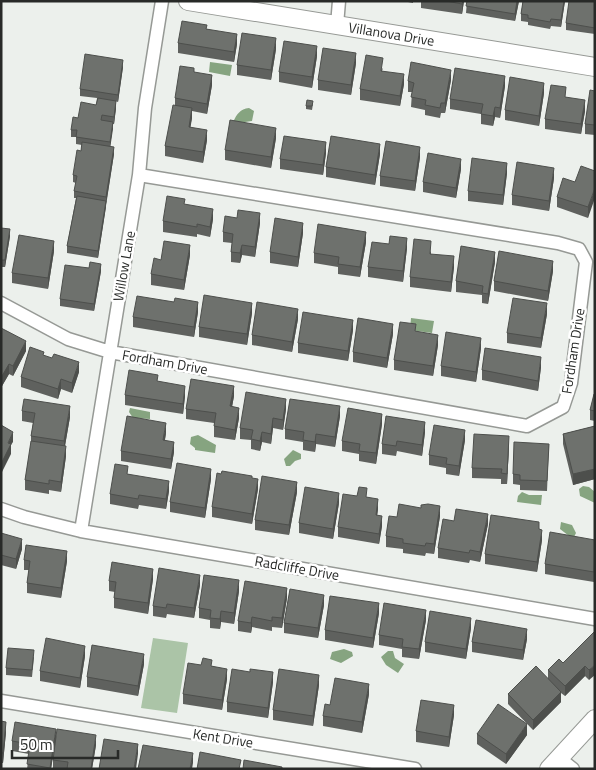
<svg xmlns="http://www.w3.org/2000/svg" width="596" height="770" font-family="'Titillium Web',sans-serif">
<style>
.green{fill:#abc4a7}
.water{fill:#86a480}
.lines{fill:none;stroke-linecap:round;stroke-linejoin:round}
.street-casing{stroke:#969995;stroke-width:15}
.secondary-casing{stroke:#969995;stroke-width:20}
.street{stroke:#fff;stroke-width:12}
.secondary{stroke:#fff;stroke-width:18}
.wall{fill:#5f615e}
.shaded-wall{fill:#4d4f4c}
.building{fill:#6e716d;stroke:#4d4f4c}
.labels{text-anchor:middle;stroke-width:5;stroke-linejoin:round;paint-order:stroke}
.street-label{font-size:14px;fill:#282a28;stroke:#fff}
</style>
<rect width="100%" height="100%" fill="#ecf0ec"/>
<path class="green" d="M153,638L188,643L177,713L141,708Z"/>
<path class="water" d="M210,62L232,65L230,76L209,72Z
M249,108L254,111L252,121L245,122L243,126L233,122C237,114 240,109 249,108Z
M411,318L434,321L432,333L410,330Z
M130,408L150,412V419L133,418L129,412Z
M198,435L216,445L215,453L195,450V448L190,444L191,437Z
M293,450L301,454V459L295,461L290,466H286L284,459Z
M583,486L589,487L595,492V503L580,496L579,489Z
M522,492L529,495H542L541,505L517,502L518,496Z
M561,522L572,525L576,533L573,539L560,529Z
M344,649L352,652L353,656L341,663L330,659L332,652Z
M388,651H393L395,658L404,664L398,673L386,665L381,657Z"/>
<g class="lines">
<defs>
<path id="street" d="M337,25L339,1
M1,303L68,339L110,352L527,426L563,407L571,383L586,262L579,249L558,243L139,175
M1,509L24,517L81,531L595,619
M81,531L139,175L145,108L162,1
M1,701L415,769
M558,757L573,769"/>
<g id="secondary">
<path id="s1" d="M188,1L595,67"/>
<path d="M549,769L595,719"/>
</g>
</defs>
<use href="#street" class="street-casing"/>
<use href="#secondary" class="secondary-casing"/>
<use href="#street" class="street"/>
<use href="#secondary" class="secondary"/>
</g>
<path class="wall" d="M403,1H413V3Z
M421,1H464L462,14L421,8Z
M467,1H519L515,21L466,13Z
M523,1H565L561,27L551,26L550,29L528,25V22L521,21V14Z
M595,1V34L566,30V23Z
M207,29L237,44L234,62L178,53V43Z
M276,49L271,80L237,75V65Z
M317,56L312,88L279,82V72Z
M356,63L351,95L318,90V80Z
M123,67L118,102L115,101L116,108L114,124H113L110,147L114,154L98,258L67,253V246L76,198H74V191L76,183L73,182V175L81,151L82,145L76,144V137H71V130L78,118L96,105L97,98L80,96V89Z
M383,68L382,71L404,84L400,106L360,100V89Z
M194,72L212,85L207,114L192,111V118L190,127L207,140L203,163L165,156V146L175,105V98Z
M451,80L445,113H441L440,118L425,115V110L411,107L412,92H408V81Z
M505,86L500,118L495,117L493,126L481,124V114L450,109V99Z
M595,91V135L585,134V124Z
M544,93L539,126L505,120V110Z
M566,97L585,111L581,134L545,129V119Z
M313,104L312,110L306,109V106Z
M276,138L271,168L225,160V150Z
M326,153L323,175L280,169V159Z
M380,154L375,185L326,177V167Z
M420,157L415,191L380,186V176Z
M461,169L456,198L423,192V182Z
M595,171L588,218L557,207V197L575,182Z
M507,173L503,205L468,201V191Z
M554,178L549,211L512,205V195Z
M213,219L210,237L197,234V237L163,232V221Z
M260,223L255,257L242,255L240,263L231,262V252L232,243L223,242V232Z
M1,228L10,236L5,267H1Z
M303,233L298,267L270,263V252Z
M366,242L360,277L338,274V267L314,263V253Z
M407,248L403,282L368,277V267Z
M54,251L48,289L12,283V273Z
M431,251V254L454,267L451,292L410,287V277Z
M190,255L184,290L151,285V274L161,260Z
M495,262L488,304L482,303V295L456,292V281Z
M101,271L94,311L60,306V299Z
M553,271L548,301L494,291V281Z
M198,312L194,337L133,327V317Z
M252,313L247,345L199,337V327Z
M547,314L541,348L507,343V333Z
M298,319L292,352L252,345V335Z
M1,328L26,351L13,376L9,374L2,386H1Z
M353,330L348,361L298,353V343Z
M416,331L438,345L433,376L394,370V360Z
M393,334L387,368L353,362V352Z
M481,348L476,382L441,376V366Z
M44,356L79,372L72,393L61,389L58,399L21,387V377Z
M541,367L538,391L482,380V370Z
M595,394V421L590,420V410Z
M125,395L185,396L183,414L125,405Z
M234,396L232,407L239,418L235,440L214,437V423L186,419V409Z
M286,409L283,430L273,428L271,444L262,442L260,451L251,449V440L240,439V428Z
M22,411L70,417L65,446L66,456L61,492L49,490V494L25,490V480L31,444V436L33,423L22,421Z
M340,416L335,447L316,444L315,452L303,450V442L285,439V429Z
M382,424L376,464L359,461V454L342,451V441Z
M595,426V479L573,485L563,444V434Z
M425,432L422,456L397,451L396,456L382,454V444Z
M166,433L165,440L174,452L171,469L121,461V451Z
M465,440L459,476L446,474V468L429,465V455Z
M549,444L547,491L520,490V485L513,484V474Z
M509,446L507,484H501V479L472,478V468Z
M128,474L169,491L166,509L139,505L138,509L110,504V494Z
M252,478L258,489L252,524L212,517V507Z
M211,479L205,518L170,512V502Z
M297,492L289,535L255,530V520Z
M367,497L378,509L377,515L382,526L379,544L338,537V527Z
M339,503L333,539L299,533V523Z
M440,516L434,554L426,553L425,556L403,553V549L386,547V536L397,517Z
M488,524L480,562L470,560L469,563L438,558V548Z
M539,529L542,540L537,572L485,564V554Z
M1,533L22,549L16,569L1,565Z
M595,540L594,582L545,574V564Z
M24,560L67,561L61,598L27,593V583L29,570H24Z
M153,579L148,614L114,608V598L115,592L109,591V581Z
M200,585L194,618L167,614L166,618L153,616V606Z
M239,591L234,624L221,622L220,629L210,628V620L199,618V608Z
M287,598L282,628L272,627V631L252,627L251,633L238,631V621Z
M324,605L318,638L284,633V623Z
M379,613L373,648L325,640V630Z
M426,620L419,659L402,657V649L379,645V635Z
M471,628L466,659L425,652V642Z
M594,632L589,680L585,676L565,696L561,693V702L533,730L508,704V694L548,679V670L563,663Z
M527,639L523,660L472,652V642Z
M85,656L80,688L40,681V671Z
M34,657L32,677L6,675V668Z
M144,664L138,696L87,687V677Z
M212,666L227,679L222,710L183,704V694Z
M250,672L273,682L268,718L227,712V702Z
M319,685L313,726L273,720V710Z
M369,694L362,733L323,726V716L330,705Z
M454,715L449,747L416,742V731Z
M1,721L6,732L3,763H1Z
M477,734L527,735L506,764L477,744Z
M56,738L96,745L92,769H53V760L54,748L51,769H27L29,754L12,751V741Z"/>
<path class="shaded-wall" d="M463,1H464L462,14V4Z
M517,1H519L515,21V14Z
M564,1H565L561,27V20Z
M237,34V44L234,62V52Z
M276,38V49L271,80V70Z
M317,46V56L312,88V77Z
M356,53V63L351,95V85Z
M123,60V67L118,102V95Z
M451,70V80L445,113V103Z
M404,74V84L400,106V96Z
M212,75V85L207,114V104Z
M505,76V86L500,118V108Z
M544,83V93L539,126V116Z
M585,100V111L581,134V124Z
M116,101V108L114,124V117Z
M495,107V117L493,126V116Z
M192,108V118L189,137V127Z
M113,122V129L110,149V142Z
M276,128V138L271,168V157Z
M207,130V140L203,163V152Z
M326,142V153L323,175V165Z
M380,144V154L375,185V175Z
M114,147V154L106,204V197Z
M420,147V157L415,191V181Z
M461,159V169L456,198V188Z
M507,163V173L503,205V195Z
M554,168V178L549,211V201Z
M595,188V198L588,218V207Z
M106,201V207L98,258V251Z
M213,209V219L210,237V227Z
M260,213V223L255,257V247Z
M303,223V233L298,267V257Z
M10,229V236L5,267V260Z
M366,232V242L360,277V267Z
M407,238V248L403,282V271Z
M54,241V251L48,289V278Z
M190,245V255L184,290V280Z
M242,245V255L240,263V253Z
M495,252V262L488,304V294Z
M454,256V267L451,292V282Z
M553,261V271L548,301V291Z
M101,264V271L94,311V304Z
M198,302V312L194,337V327Z
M252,303V313L247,345V334Z
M547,303V314L541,348V338Z
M298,309V319L292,352V342Z
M353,320V330L348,361V351Z
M393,324V334L387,368V358Z
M438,335V345L433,376V366Z
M481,338V348L476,382V372Z
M26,341V351L13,376V366Z
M541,357V367L538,391V381Z
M79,362V372L72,393V383Z
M9,364V374L2,386V376Z
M61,379V389L58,399V389Z
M185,386V396L183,414V404Z
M234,386V396L230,417V406Z
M286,399V409L283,430V420Z
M70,406V417L64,451V441Z
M340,406V416L335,447V437Z
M239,408V418L235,440V430Z
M382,414V424L376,464V453Z
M273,418V428L271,444V434Z
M425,422V432L422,456V445Z
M166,423V433L163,450V440Z
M465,430V440L459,476V466Z
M13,432V442L11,445V454L1,474V464L8,443Z
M262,432V442L260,451V441Z
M316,434V444L315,452V442Z
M509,436V446L507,484V474Z
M174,442V452L171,469V459Z
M66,446V456L61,492V482Z
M211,469V479L205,518V508Z
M595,469V479L573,485V474Z
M258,479V489L252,524V514Z
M169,481V491L166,509V499Z
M297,482V492L289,535V525Z
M339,493V503L333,539V529Z
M378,499V509L376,525V515Z
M440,506V516L434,554V544Z
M488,514V524L480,562V552Z
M382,516V526L379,544V534Z
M542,530V540L537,572V562Z
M22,539V549L16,569V559Z
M67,551V561L61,598V588Z
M153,569V579L148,614V603Z
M200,575V585L194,618V608Z
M239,580V591L234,624V613Z
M287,588V598L282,628V618Z
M324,595V605L318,638V628Z
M379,603V613L373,648V638Z
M426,610V620L419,659V649Z
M221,611V622L220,629V619Z
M252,617V627L251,633V623Z
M471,618V628L466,659V649Z
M527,629V639L523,660V650Z
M85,646V656L80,688V678Z
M144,654V664L138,696V686Z
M595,665V675L589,680V670Z
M585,666V676L565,696V686Z
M227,669V679L222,710V700Z
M273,672V682L268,718V708Z
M319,675V685L313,726V716Z
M369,684V694L362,733V722Z
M561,692V702L533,730V720Z
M454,705V715L449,747V737Z
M6,722V732L3,763V753Z
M527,724V735L506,764V754Z
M56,729V739L51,769H50Z
M96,735V745L92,769H91Z
M138,744V754L136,769H134Z
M193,753V763L192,769H190Z"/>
<path class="building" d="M446,1H463L462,4Z
M467,1H517L515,14L466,6Z
M523,1H564L561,20L551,19L550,22L528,18V15L521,14Z
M569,1H595V28L566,23Z
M182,21L207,25L206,29L237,34L234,52L178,43Z
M242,33L276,38L271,70L237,65Z
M284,41L317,46L312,77L279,72Z
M323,48L356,53L351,85L318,80Z
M85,54L123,60L118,95L80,89Z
M366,55L383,58L381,71L404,74L400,96L360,89Z
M411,62L451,70L445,103H441L440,108L425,105L426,100L411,97L414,83L408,81Z
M180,66L194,68V72L212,75L207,104L175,98Z
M455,68L505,76L500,108L495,107L493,116L481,114L483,104L450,99Z
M510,77L544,83L539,116L505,110Z
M551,85L566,87L565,97L585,100L581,124L545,119Z
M590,90L595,91V125L585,124Z
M98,98L116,101L114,117L102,115L101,120L113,122L110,142L76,137L77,130H71L73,117L78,118L81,102L96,105Z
M307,100L313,101L312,106H306Z
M173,105L192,108L189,127L207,130L203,152L165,146Z
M230,120L276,128L271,157L225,150Z
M284,136L326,142L323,165L280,159Z
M331,136L380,144L375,175L326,167Z
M386,141L420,147L415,181L380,176Z
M82,142L114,147L106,197L74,191L77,176L73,175L77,150L81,151Z
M428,153L461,159L456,188L423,182Z
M472,158L507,163L503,195L468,191Z
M517,162L554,168L549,201L512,195Z
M581,166L595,171V188L588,207L557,197L563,178L575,182Z
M77,196L106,201L98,251L67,246Z
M167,196L185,199L184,204L213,209L210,227L197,224V227L163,221Z
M238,210L260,213L255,247L242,245L240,253L231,252L233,234L223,232L225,216L237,218Z
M275,218L303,223L298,257L270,252Z
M318,224L366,232L360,267L338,264L339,257L314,253Z
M1,228L10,229L5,260H1Z
M19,235L54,241L48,278L12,273Z
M390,236L407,238L403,271L368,267L372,242L389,244Z
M414,239L431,241L430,254L454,256L451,282L410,277Z
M164,241L190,245L184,280L151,274L154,258L161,260Z
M461,246L495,252L488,294L482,293L483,286L456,281Z
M499,251L553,261L548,291L494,281Z
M90,262L101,264L94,304L60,299L65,265L89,268Z
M204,295L252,303L247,334L199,327Z
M137,296L174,302L175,298L198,302L194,327L133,317Z
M513,298L547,303L541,338L507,333Z
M257,302L298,309L292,342L252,335Z
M303,312L353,320L348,351L298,343Z
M358,318L393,324L387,358L353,352Z
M400,322L416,324L415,331L438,335L433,366L394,360Z
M1,328L26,341L13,366L9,364L2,376H1Z
M446,332L481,338L476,372L441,366Z
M30,347L44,352L43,355L52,358L54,354L79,362L72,383L61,379L58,389L21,377Z
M485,348L541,357L538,381L482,370Z
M129,370L158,375L157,381L185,386L183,404L125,395Z
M191,379L234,386L230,406L239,408L235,430L214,426L216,413L186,409Z
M246,392L286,399L283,420L273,418L271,434L262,432L260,441L251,439L253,430L240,428Z
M594,394H595V411L590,410Z
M24,399L70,406L64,441L31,436L35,413L22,411Z
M290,399L340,406L335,437L316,434L315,442L303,440L304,432L285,429Z
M348,408L382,414L376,453L359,451L360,444L342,441Z
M127,416L166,423L163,440L174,442L171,459L121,451Z
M386,416L425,422L422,445L397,441L396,446L382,444Z
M1,425L13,432L8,443L11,444L1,464Z
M434,425L465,430L459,466L446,464L447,458L429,455Z
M595,426V469L573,474L563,434Z
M474,434L509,436L507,474L501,473L502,469L472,468Z
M31,441L66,446L61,482L49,480V484L25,480Z
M514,442L549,444L547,481L520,480V475L513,474Z
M177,463L211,469L205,508L170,502Z
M115,464L128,466L127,474L169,481L166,499L139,495L138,499L110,494Z
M222,471L252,476V478L258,479L252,514L212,507L217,473L221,474Z
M262,476L297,482L289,525L255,520Z
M305,487L339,493L333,529L299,523Z
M359,487L367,488L366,497L378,499L376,515L382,516L379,534L338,527L343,494L357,496Z
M399,504L421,508V505L428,504L440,506L434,544L426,543L425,546L403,543V539L386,536L389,516L397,517Z
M456,509L488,514L480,552L470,550L469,553L438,548L443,519L454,521Z
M491,515L539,522V529L542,530L537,562L485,554Z
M550,532L595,540L594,572L545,564Z
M1,533L22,539L16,559L1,555Z
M26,545L67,551L61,588L27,583L30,561L24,560Z
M112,562L153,569L148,603L114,598L116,582L109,581Z
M159,568L200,575L194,608L167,604L166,608L153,606Z
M204,575L239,580L234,613L221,611L220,619L210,618L211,610L199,608Z
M245,581L287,588L282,618L272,617V621L252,617L251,623L238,621Z
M290,589L324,595L318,628L284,623Z
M330,596L379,603L373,638L325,630Z
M384,603L426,610L419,649L402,647L403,639L379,635Z
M430,611L471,618L466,649L425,642Z
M476,620L527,629L523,650L472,642Z
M594,632L595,633V665L589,670L585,666L565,686L548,670L559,659L563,663Z
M46,638L85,646L80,678L40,671Z
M92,645L144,654L138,686L87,677Z
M8,648L34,650L32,670L6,668Z
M203,658L212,660L211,666L227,669L222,700L183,694L188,663L201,665Z
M536,666L561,692L533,720L508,694Z
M232,669L250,672V669L273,672L268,708L227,702Z
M279,669L319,675L313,716L273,710Z
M335,678L369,684L362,722L323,716L325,704L330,705Z
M421,700L454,705L449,737L416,731Z
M498,704L527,724L506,754L477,734Z
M1,721L6,722L3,753H1Z
M15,722L56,729L50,768L27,764L30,744L12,741Z
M57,729L96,735L91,769H67L68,762L53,760Z
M104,739L138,744L134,769H99Z
M143,745L193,753L190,769H138Z
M200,752L241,760L239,769H197Z
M244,760L282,767V769H243Z"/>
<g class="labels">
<g class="street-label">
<text dy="5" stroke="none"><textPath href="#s1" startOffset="206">Villanova Drive</textPath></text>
<text transform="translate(124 266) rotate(-80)" y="5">Willow Lane</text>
<text transform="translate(573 351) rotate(-81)" y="5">Fordham Drive</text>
<text transform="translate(165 362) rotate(10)" y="5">Fordham Drive</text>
<text transform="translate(297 568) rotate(10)" y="5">Radcliffe Drive</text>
<text transform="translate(223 738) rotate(9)" y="5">Kent Drive</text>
</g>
</g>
<rect width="596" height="770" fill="none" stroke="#282a28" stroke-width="5"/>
<path d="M12 750v8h106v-8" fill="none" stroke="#282a28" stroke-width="2.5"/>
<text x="20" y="750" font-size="15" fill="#282a28" stroke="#ffffff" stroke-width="4" paint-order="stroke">50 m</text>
</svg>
